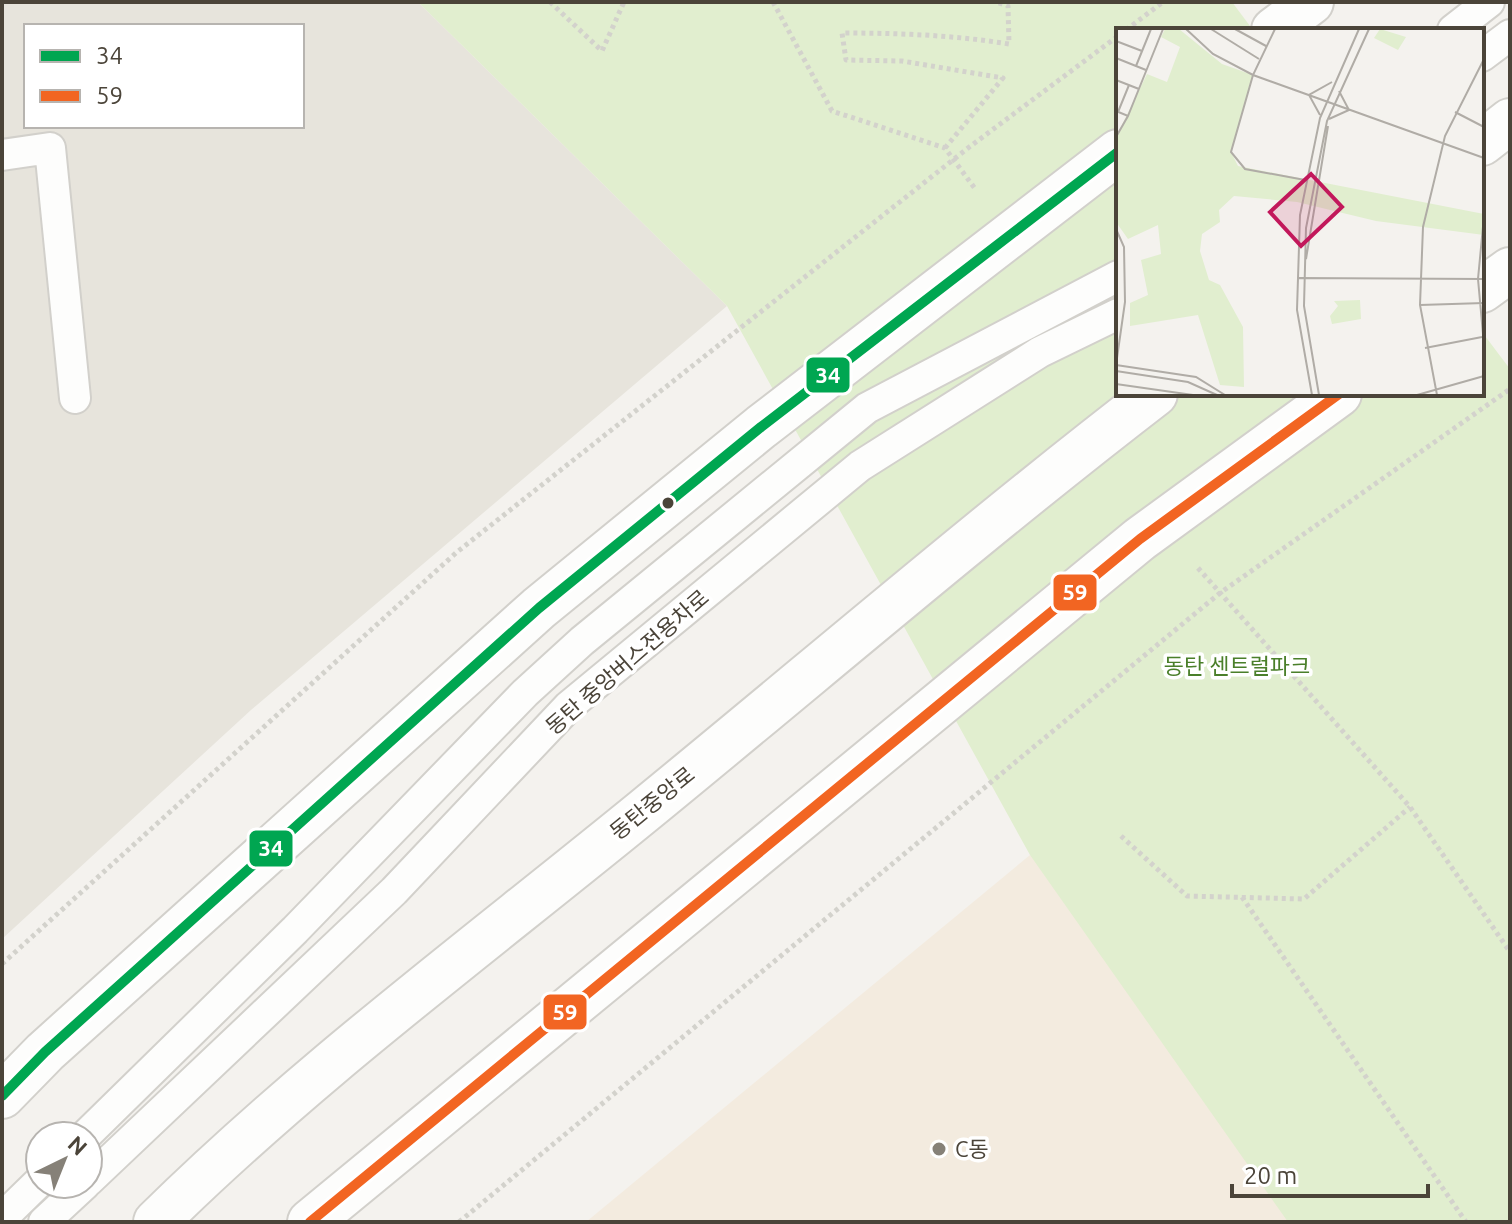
<svg xmlns="http://www.w3.org/2000/svg" width="1512" height="1224" font-family="Ubuntu,'Noto Sans KR',sans-serif">
<style>
.residential{fill:#e7e4dc;fill-rule:evenodd}
.commercial{fill:#f3ebdf}
.green{fill:#e1eecf}
.lines{fill:none;stroke-linecap:round;stroke-linejoin:round}
.service-casing{stroke:#d2d0cb;stroke-width:34}
.minor-casing{stroke:#d2d0cb;stroke-width:48}
.tertiary-casing{stroke:#d2d0cb;stroke-width:48}
.path{stroke:#d3d2cc;stroke-width:5;stroke-dasharray:4 4;stroke-linecap:butt}
.service{stroke:#fdfdfc;stroke-width:30}
.minor{stroke:#fdfdfc;stroke-width:44}
.tertiary{stroke:#fdfdfc;stroke-width:44}
.bus-1-casing{stroke:#fff;stroke-width:16}
.bus-2-casing{stroke:#fff;stroke-width:16}
.bus-1{stroke:#00a651;stroke-width:10}
.bus-2{stroke:#f26522;stroke-width:10}
.bus-dot{fill:#4b4439;stroke:#fff;stroke-width:3}
.poi-dot{fill:#868178;stroke:#fff;stroke-width:3}
.labels{text-anchor:middle;stroke-width:7;stroke-linejoin:round;paint-order:stroke}
.street-label{font-size:22px;fill:#4b4439;stroke:#fff}
.park-label{font-size:22px;fill:#4a7f2a;stroke:#fff}
.poi-label{font-size:22px;fill:#4b4439;stroke:#fff;text-anchor:start}
.inset-road{fill:none;stroke:#b0aca6;stroke-width:2}
.view{fill:#c2185b;fill-opacity:0.15;stroke:#c2185b;stroke-width:4}
.inset-edge{fill:none;stroke:#4b4439;stroke-width:4}
.line-badge{stroke:#fff;stroke-width:3}
.badge-label{font-size:22px;text-anchor:middle;font-weight:bold;fill:#fff}
</style>
<rect width="100%" height="100%" fill="#f4f2ee"/>
<path class="residential" d="M2,2H418L727,306L251,710L2,939ZM26,26H302V126H26Z"/>
<path class="commercial" d="M1030,855L1510,1222H586Z"/>
<path class="green" d="M418,2H1232L1253,30H1118V394H1482V332L1510,369V1222H1288L1030,855L727,306Z"/>
<g class="lines">
<defs>
<path id="service" d="M1453,30L1489,2
M1482,56L1510,35
M2,155L50,148L75,398
M85,1136L295,930L525,693L582,641L867,408L1118,276
M88,1181L394,891L569,706L860,466L1040,352L1118,314
M2,1218L40,1181
M44,1222L85,1184"/>
<path id="minor" d="M1482,290L1510,270
M310,1222L1140,539L1339,394"/>
<path id="tertiary" d="M1274,30L1311,2
M1482,143L1510,121
M2,1096L45,1052L539,608L761,427L1118,152
M156,1222C308,1072 480,945 645,810C815,671 981,528 1155,394"/>
</defs>
<use href="#service" class="service-casing"/>
<use href="#minor" class="minor-casing"/>
<use href="#tertiary" class="tertiary-casing"/>
<path class="path" d="M550,2L602,51L624,2
M773,2L832,111L945,148L976,190
M1126,30L1163,2
M945,148L1003,78L902,61L846,60L842,33C898,33 953,35 1009,44L1008,6L996,2
M1198,568L1410,807L1510,952
M1121,836L1187,896L1304,899L1410,807
M1242,897L1466,1222
M2,964L457,552L968,148L1118,36
M459,1222L1220,593L1510,389"/>
<use href="#service" class="service"/>
<use href="#minor" class="minor"/>
<use href="#tertiary" class="tertiary"/>
<defs>
<path id="bus-1" d="M2,1096L45,1052L539,608L761,427L1118,152"/>
<path id="bus-2" d="M310,1222L1140,539L1339,394"/>
</defs>
<use href="#bus-1" class="bus-1-casing"/>
<use href="#bus-2" class="bus-2-casing"/>
<use href="#bus-1" class="bus-1"/>
<use href="#bus-2" class="bus-2"/>
</g>
<circle class="bus-dot" cx="668" cy="503" r="7"/>
<circle class="poi-dot" cx="939" cy="1149" r="8"/>
<g class="labels">
<g class="street-label">
<text transform="translate(627 662) rotate(-41)" y="8">동탄 중앙버스전용차로</text>
<text transform="translate(652 803) rotate(-39)" y="8">동탄중앙로</text>
</g>
<g class="park-label">
<text x="1237" y="674">동탄 센트럴파크</text>
</g>
<g class="poi-label">
<text x="955" y="1157">C동</text>
</g>
</g>
<g transform="translate(1116 28)">
<rect width="368" height="368" fill="#f4f2ee"/>
<path d="M49,1H63L106,36L137,47L115,124L122,138L368,186V207L260,193L181,174L118,168L103,182L104,194L86,206L84,223L93,252L104,257L127,299L128,359L104,357L82,287L14,298V275L32,267L25,232L45,226L42,197L12,211L0,194V109L31,46L51,54L64,19L45,9ZM264,1L290,9L282,22L258,10ZM244,272L245,291L216,296L214,288L222,278L218,273Z" fill="#e1eecf"/>
<path class="inset-road" d="M70,1L97,26L137,47L368,130M95,1L143,31M119,1L150,18M159,1L137,47L115,124L129,141L189,152M0,13L26,23M0,30L30,42M20,38L35,1M0,52L23,61M0,83L12,88L47,1M2,84L13,57M339,84L368,99M204,87L193,67L216,54M213,91L233,82L223,63M0,109L12,88M368,188L362,251L368,317M0,201L8,219L9,274L0,337M190,231L212,98M181,250L368,251M304,277L368,275M309,320L366,309M0,337L80,349L109,367M0,343L72,354L101,367M0,356L77,367M196,367L181,282L184,187L204,90L243,1M203,367L188,278L190,200L211,93L253,1M301,367L368,348M321,367L304,277L307,199L329,108L368,31"/>
<path class="view" d="M195,146L226,179L185,218L154,184Z"/>
<rect width="368" height="368" class="inset-edge"/>
</g>
<g class="line-badge">
<rect x="805" y="356" width="46" height="38" rx="8" fill="#00a651"/>
<rect x="1052" y="573" width="46" height="39" rx="8" fill="#f26522"/>
<rect x="248" y="829" width="46" height="39" rx="8" fill="#00a651"/>
<rect x="542" y="993" width="46" height="38" rx="8" fill="#f26522"/>
</g>
<g class="badge-label">
<text x="828" y="383">34</text>
<text x="1075" y="600">59</text>
<text x="271" y="856">34</text>
<text x="565" y="1020">59</text>
</g>
<rect width="1512" height="1224" fill="none" stroke="#4b4439" stroke-width="8"/>
<rect x="24" y="24" width="280" height="104" fill="#ffffff" stroke="#b7b4b0" stroke-width="2"/>
<rect x="40" y="50" width="40" height="12" fill="#00a651" stroke="#b7b4b0" stroke-width="2"/>
<text x="96" y="64" font-size="24" fill="#4b4439">34</text>
<rect x="40" y="90" width="40" height="12" fill="#f26522" stroke="#b7b4b0" stroke-width="2"/>
<text x="96" y="104" font-size="24" fill="#4b4439">59</text>
<g transform="translate(64 1160) rotate(43)"><circle r="38" fill="#ffffff" stroke="#b7b4b0" stroke-width="2"/>
<path d="M0-6L14 30L0 20L-14 30Z" fill="#868178"/>
<text y="-12" font-size="22" font-weight="bold" text-anchor="middle" fill="#4b4439">N</text>
</g>
<path d="M1232 1184v12h196v-12" fill="none" stroke="#4b4439" stroke-width="4"/>
<text x="1244" y="1184" font-size="24" fill="#4b4439" stroke="#ffffff" stroke-width="6" paint-order="stroke">20 m</text>
</svg>
